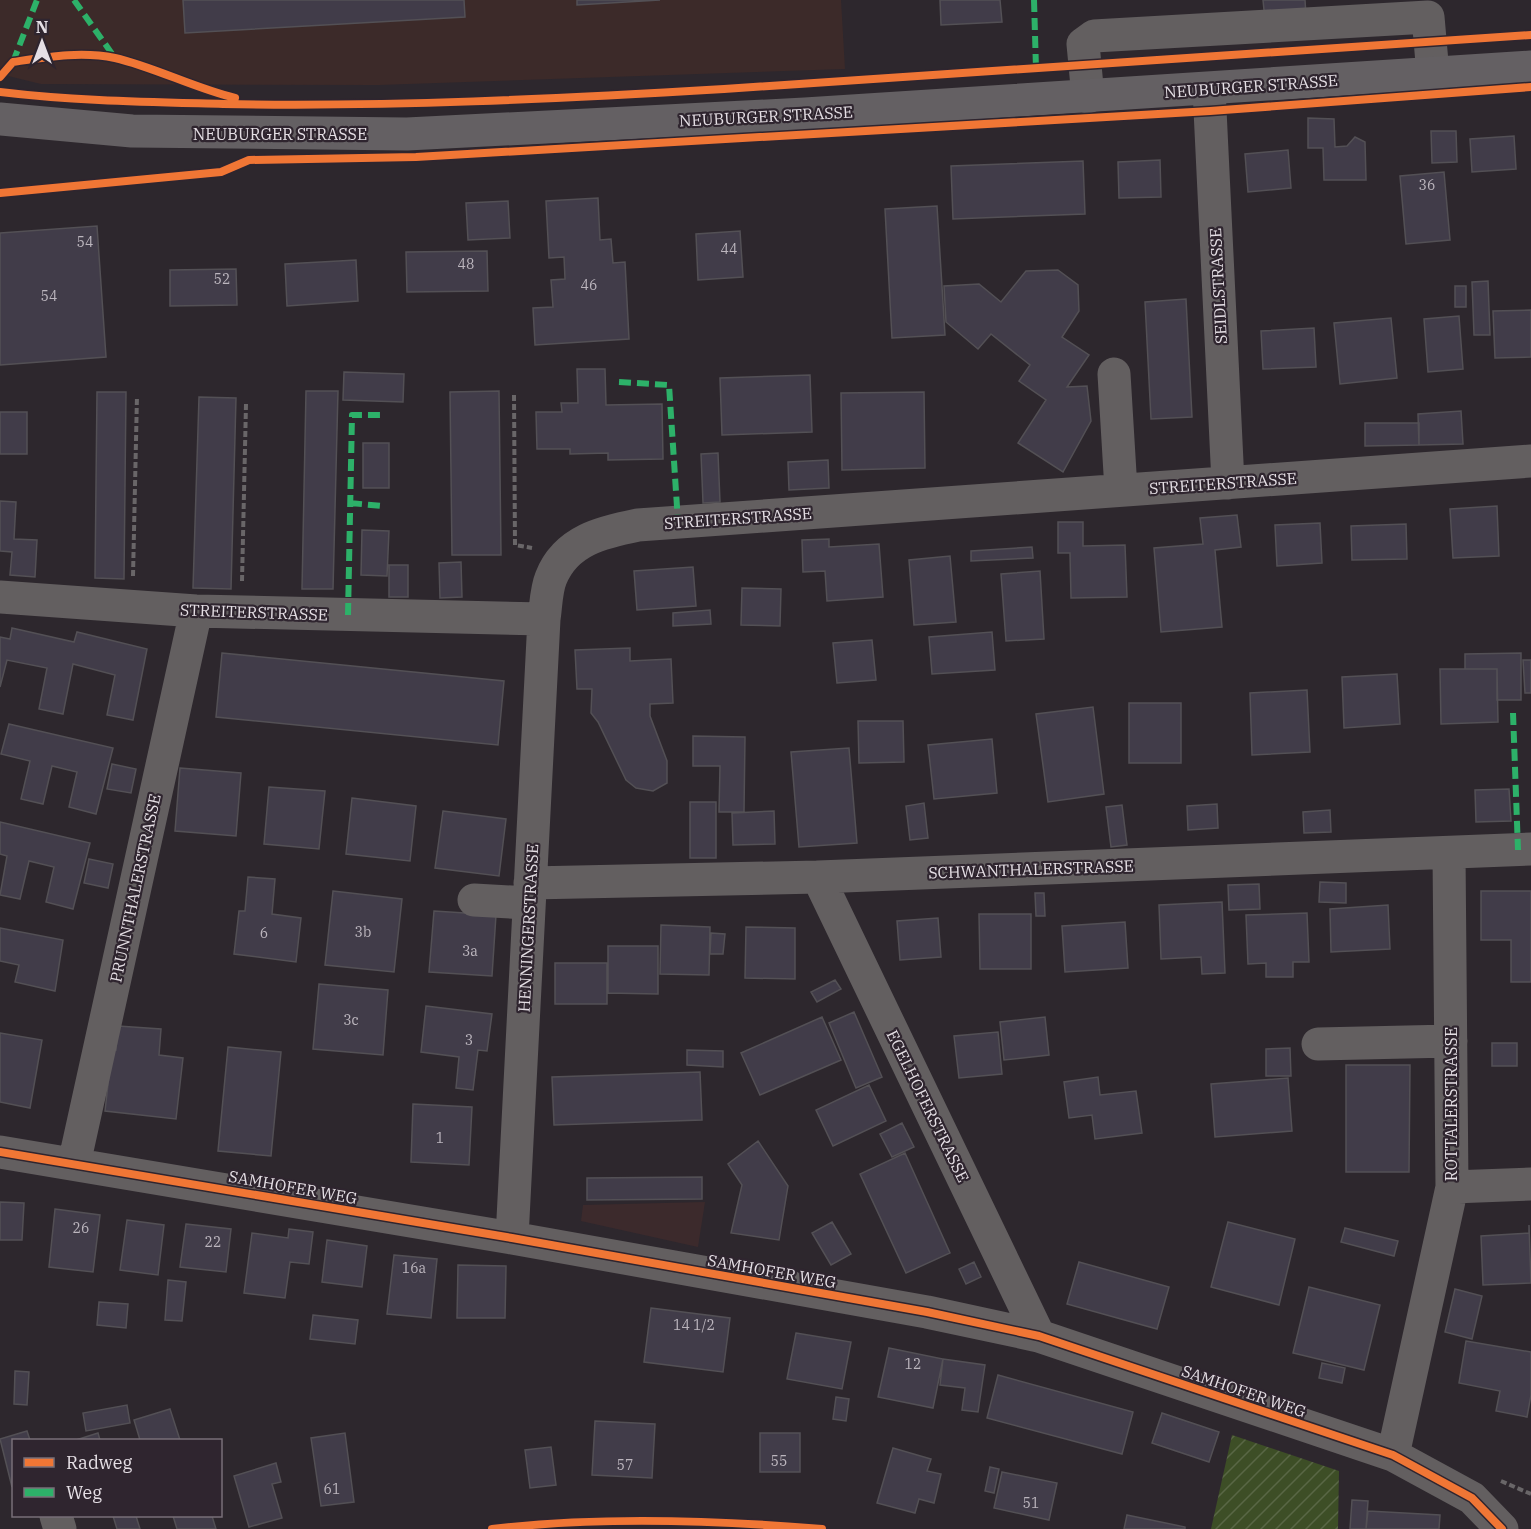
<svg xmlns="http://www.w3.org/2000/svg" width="1531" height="1529" font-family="'IBM Plex Serif',serif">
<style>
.commercial{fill:#3c2a29}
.industrial{fill:#3c2a2c}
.garden{fill:url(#garden-furrows)}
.building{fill:#413c49;stroke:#535055;stroke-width:1.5}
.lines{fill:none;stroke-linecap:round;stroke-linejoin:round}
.path{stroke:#696668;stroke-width:4;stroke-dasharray:6 3;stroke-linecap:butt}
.minor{stroke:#635f60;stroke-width:33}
.major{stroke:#646063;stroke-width:33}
.quiet{stroke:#2db169;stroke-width:6;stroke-dasharray:12 6;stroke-linecap:butt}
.cycleway-casing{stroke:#2f252f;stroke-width:11}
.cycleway{stroke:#f07635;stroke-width:8}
.labels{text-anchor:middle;stroke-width:4.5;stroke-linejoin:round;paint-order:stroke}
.number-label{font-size:14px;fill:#bcb6be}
.street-label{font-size:16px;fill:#e5dfe5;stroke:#2f252f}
</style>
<defs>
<pattern id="garden-furrows" width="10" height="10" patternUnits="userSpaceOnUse" patternTransform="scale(1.5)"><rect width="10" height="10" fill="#3d4e26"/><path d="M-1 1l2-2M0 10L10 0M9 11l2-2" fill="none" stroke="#596745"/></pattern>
</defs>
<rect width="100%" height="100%" fill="#2d272d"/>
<path class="commercial" d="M0,0H841L845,69L379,85L41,84L0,74Z"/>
<path class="industrial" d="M705,1202L698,1247L581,1221L583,1205Z"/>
<path class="garden" d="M1232,1435L1339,1471L1338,1529H1211Z"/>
<path class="building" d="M183,0H464L465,17L185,33Z
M577,0H660L577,5Z
M940,0H1000L1002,22L941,25Z
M1263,0H1305L1306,16L1265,20Z
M1308,118L1334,119L1335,147L1347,146L1355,137L1365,142L1366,180H1324L1323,148H1308Z
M1431,131H1456L1457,162L1432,163Z
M1514,136L1516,169L1472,172L1470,139Z
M1288,150L1291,188L1248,192L1245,154Z
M1160,160L1161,197L1119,198L1118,162Z
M1083,161L1085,214L953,219L951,166Z
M1444,172L1450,240L1406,244L1400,176Z
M598,198L600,240L611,239L613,263L625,262L629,339L535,345L533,308L553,307L551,280L565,279L564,257L549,258L546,201Z
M508,201L510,238L468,240L466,203Z
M937,206L945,335L892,338L885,209Z
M97,226L106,357L0,365V233Z
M740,231L743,277L698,280L696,234Z
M487,251L488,291L407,292L406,252Z
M356,260L358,301L287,306L285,264Z
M236,269L237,305L170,306V270Z
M1058,270L1078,285L1079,311L1062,337L1089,355L1067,387L1087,386L1091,421L1063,472L1018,443L1046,400L1019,381L1030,365L991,334L978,349L946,322L944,286L979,284L1001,302L1026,271Z
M1488,281L1490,335H1474L1472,282Z
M1455,286H1466V307H1455Z
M1186,299L1192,417L1151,419L1145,302Z
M1531,310V357L1495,358L1493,311Z
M1459,316L1463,369L1428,372L1424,319Z
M1391,318L1397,378L1340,384L1334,323Z
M1314,328L1316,367L1263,369L1261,331Z
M577,369H605L606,405L662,404L663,459L608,460V453L570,454V449H537L536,412H562L561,403H578Z
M344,372L404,374L403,402L343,400Z
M810,375L812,432L722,435L720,378Z
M306,391H338L333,589H302Z
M499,391L501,555H452L450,392Z
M97,392H126L124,579L95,578Z
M924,392L925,468L842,470L841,393Z
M199,397L236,398L231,589L193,588Z
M1461,411L1463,444L1419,445L1418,414Z
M0,412H27V454H0Z
M1365,423H1419V445L1365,446Z
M363,443H389V488H363Z
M718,453L720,502L703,503L701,454Z
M828,460L829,488L789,490L788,462Z
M0,501L16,502L14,539L37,540L35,577L10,575L12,552L0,551Z
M1497,506L1499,556L1453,558L1450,509Z
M1237,515L1241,547L1215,550L1222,627L1161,632L1154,548L1203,544L1200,518Z
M1058,522H1083V546L1125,545L1127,597L1071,598L1070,553H1058Z
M1320,523L1322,563L1277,566L1275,525Z
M1406,524L1407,559L1352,560L1351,526Z
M362,530L389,531L387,576L361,575Z
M829,539V547L879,544L883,597L827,601L825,571L803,572L802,540Z
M1032,547L1033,558L971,561V551Z
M950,556L956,622L914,625L909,560Z
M461,562L462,597L440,598L439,563Z
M389,565H408V597H389Z
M693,567L696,606L637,610L634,571Z
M1040,571L1044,639L1006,641L1001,574Z
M742,588L781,589L780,626L741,625Z
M710,610L711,624L673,626V613Z
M12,628L74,642L77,632L147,649L133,720L107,715L115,675L73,664L63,714L39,709L47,668L7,660L0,687V637L10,639Z
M992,632L995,670L932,674L929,637Z
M872,640L876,680L837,683L833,643Z
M630,648V661L671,659L673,703L650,704V716L667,761V783L653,791L636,788L626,780L598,722L591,713L592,689H577L575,650Z
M222,653L504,681L498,745L216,717Z
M1521,653V700H1497V669H1465V654Z
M1523,660H1531V693H1525Z
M1440,669H1497L1498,722L1441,724Z
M1397,674L1400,724L1344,728L1342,677Z
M1307,690L1310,752L1252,755L1250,693Z
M1129,703H1181V763H1129Z
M1093,707L1104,794L1048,802L1036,714Z
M858,721H903L904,762L859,763Z
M9,724L113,748L96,814L69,807L77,772L52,766L43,804L21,799L30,761L1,754Z
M693,736L745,737L744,812H719L720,766H693Z
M992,739L997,793L934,799L928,745Z
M849,748L857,843L799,847L791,752Z
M112,764L136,769L131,793L107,789Z
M180,768L241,773L236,836L175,831Z
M269,787L325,791L319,849L264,844Z
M1509,789L1511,821L1476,822L1475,790Z
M352,798L416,806L410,861L346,854Z
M690,802H716V858H690Z
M924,803L928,838L910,840L906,806Z
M1217,804L1218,828L1188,830L1187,806Z
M1122,805L1127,845L1111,847L1106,807Z
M1330,810L1331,832L1304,833L1303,812Z
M443,811L506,819L499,876L435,868Z
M774,811L775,844L733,845L732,813Z
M0,822L90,843L73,909L46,902L54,867L29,861L20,899L0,895L7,856L0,854Z
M89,859L113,864L108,888L84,883Z
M248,877L275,879L272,914L301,918L296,962L234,954L239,911H245Z
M1320,882L1346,883V903L1319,902Z
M1259,884L1260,909L1229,910L1228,885Z
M333,891L402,899L394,972L325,965Z
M1481,891H1531V982H1511V940H1481Z
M1035,893H1044L1045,916H1036Z
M1222,902L1225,973L1202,974L1201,957L1161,959L1159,905Z
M1388,905L1390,949L1331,952L1330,909Z
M434,911L496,915L492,976L429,972Z
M1307,913L1309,962H1293V977H1266V963L1248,964L1246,915Z
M979,914H1031V969H980Z
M938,918L941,957L900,960L897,921Z
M1125,922L1128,968L1065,972L1062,926Z
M661,925L710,927L709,975L660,974Z
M746,927L795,928V979L745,978Z
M0,928L63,940L55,991L15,982L19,965L0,961Z
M711,933L725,934L723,954H710Z
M608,946H658V994L608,993Z
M555,963H607V1004H555Z
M835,980L841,989L817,1002L811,992Z
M319,984L388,990L383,1055L313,1049Z
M426,1006L492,1014L487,1051L478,1050L473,1090L456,1088L459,1057L421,1052Z
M854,1012L882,1077L856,1088L829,1023Z
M822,1017L841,1060L760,1095L741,1053Z
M1045,1017L1049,1055L1004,1060L1000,1022Z
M118,1026L161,1029L159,1055L183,1058L176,1119L105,1111L112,1049L116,1050Z
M998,1032L1002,1074L959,1078L954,1036Z
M0,1033L42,1040L30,1108L0,1102Z
M1492,1043H1517V1066H1492Z
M228,1047L281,1052L271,1156L218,1151Z
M1290,1048L1291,1076H1266V1049Z
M687,1050L723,1051V1067L687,1065Z
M1346,1065H1410L1409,1172H1346Z
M700,1072L702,1120L554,1125L552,1077Z
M1098,1077L1100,1095L1136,1091L1142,1133L1095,1139L1092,1115L1069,1118L1064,1082Z
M1288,1078L1292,1131L1215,1137L1211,1084Z
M869,1085L886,1121L833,1146L816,1110Z
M413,1104L472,1107L469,1165L411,1162Z
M902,1123L914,1147L892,1157L880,1134Z
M758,1141L788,1186L779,1240L731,1233L742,1185L728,1164Z
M905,1153L950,1253L906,1273L860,1174Z
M702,1177V1199L587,1200V1178Z
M0,1202L24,1203L22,1240H0Z
M55,1209L100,1215L93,1272L49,1267Z
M127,1220L164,1225L158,1275L120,1270Z
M832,1222L851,1254L831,1265L812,1233Z
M1228,1222L1295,1239L1279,1305L1211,1287Z
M186,1224L231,1229L226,1272L180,1267Z
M1529,1225L1531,1283L1483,1285L1481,1236L1529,1233Z
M1345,1228L1398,1241L1394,1256L1341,1242Z
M289,1229L313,1232L309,1264L290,1262L285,1298L244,1293L252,1233L288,1238Z
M327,1240L367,1246L362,1287L322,1282Z
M394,1255L437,1259L431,1318L387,1314Z
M974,1262L981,1277L966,1284L959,1269Z
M1079,1262L1169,1287L1157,1329L1067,1304Z
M458,1265L506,1266L505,1318H457Z
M168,1280L186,1282L182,1321L165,1320Z
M1309,1287L1380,1305L1364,1370L1293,1353Z
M1455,1289L1482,1296L1472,1339L1445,1332Z
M99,1302L128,1304L126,1328L97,1325Z
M651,1308L730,1318L723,1372L644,1362Z
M313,1315L358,1320L355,1344L310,1339Z
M796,1333L851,1342L842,1389L787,1379Z
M1466,1341L1531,1352V1395L1527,1417L1496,1411L1500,1391L1459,1383Z
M889,1348L943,1359L933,1408L878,1397Z
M943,1359L985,1365L978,1412L962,1410L965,1388L940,1385Z
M1322,1363L1345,1368L1342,1383L1319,1378Z
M15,1371L29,1372L27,1405L14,1404Z
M998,1375L1133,1412L1122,1454L987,1418Z
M836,1397L849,1399L846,1421L833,1419Z
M127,1405L130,1423L86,1431L83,1413Z
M170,1409L180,1440H140L134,1420Z
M1162,1413L1219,1432L1209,1462L1152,1443Z
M595,1421L655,1424L652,1478L592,1475Z
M27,1431L30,1440H14L12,1487L0,1439Z
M98,1433L100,1440H76Z
M345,1433L354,1502L321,1506L311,1438Z
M760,1433H800V1472H760Z
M551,1447L556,1485L530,1488L525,1450Z
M893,1448L931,1459L927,1471L941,1474L934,1503L919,1499L915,1513L877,1503Z
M276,1463L281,1482L272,1484L282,1518L249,1527L234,1476Z
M990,1467L999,1469L994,1493L985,1491Z
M1002,1472L1057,1483L1049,1520L994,1508Z
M1352,1500L1368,1501L1366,1529H1350Z
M1368,1511L1440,1515L1439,1529H1366Z
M1127,1515L1185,1527V1529H1124Z
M113,1516H136L140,1529H117Z
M173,1516H212L216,1529H177Z"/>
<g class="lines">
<path class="path" d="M514,395L515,545L532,548
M133,576L137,396
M242,581L246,404
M1501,1481L1531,1494"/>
<path class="minor" d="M1209,89L1228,483
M1088,97L1083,44L1094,36L1428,17L1433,74
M1114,374L1121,490
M0,597L196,611L544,619C546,606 546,590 551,578C566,540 603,532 638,525L1531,461
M818,877L1039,1336
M530,883L818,877L1531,849
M474,900L529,903
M1318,1044L1451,1041
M0,1152L512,1238L927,1312L1039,1336L1393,1455L1472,1498L1502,1529
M74,1164L196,611
M1452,1187L1531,1184
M512,1238L544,619
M1393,1455L1452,1187L1449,853
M56,1516L60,1529"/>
<path class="major" d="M0,119L132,131L407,134L805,114L1531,67"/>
<path class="quiet" d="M74,0L115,58
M1034,0L1036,69
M13,62L37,0
M619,382L669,385L678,522
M350,503L382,506
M348,615L352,415H385
M1513,713L1518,850"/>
<defs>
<path id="cycleway" d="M0,77L13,62C47,57 81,51 115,58C154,67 194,88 235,98
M0,92C74,101 148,102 223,104C390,107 557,99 724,89C993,73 1262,55 1531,35
M0,193L221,172L249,160L416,157L1210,111L1531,87
M0,1152L512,1238L927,1312L1039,1336L1393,1455L1472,1498L1502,1529
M492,1529C600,1516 714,1520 822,1529"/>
</defs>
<use href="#cycleway" class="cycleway-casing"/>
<use href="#cycleway" class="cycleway"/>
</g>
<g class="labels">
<g class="number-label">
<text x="1427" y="190">36</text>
<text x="85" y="247">54</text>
<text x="729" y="254">44</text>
<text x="466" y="269">48</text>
<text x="222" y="284">52</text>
<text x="589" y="290">46</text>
<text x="49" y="301">54</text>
<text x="363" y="937">3b</text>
<text x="264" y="938">6</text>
<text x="470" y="956">3a</text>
<text x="351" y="1025">3c</text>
<text x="469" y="1045">3</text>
<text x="440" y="1143">1</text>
<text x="81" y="1233">26</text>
<text x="213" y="1247">22</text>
<text x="414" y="1273">16a</text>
<text x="694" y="1330">14 1/2</text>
<text x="913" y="1369">12</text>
<text x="779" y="1466">55</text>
<text x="625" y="1470">57</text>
<text x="332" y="1494">61</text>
<text x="1031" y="1508">51</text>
</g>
<g class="street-label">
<text transform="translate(1251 86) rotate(-4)" y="6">NEUBURGER STRASSE</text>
<text transform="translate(766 116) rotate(-3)" y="6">NEUBURGER STRASSE</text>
<text x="280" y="140">NEUBURGER STRASSE</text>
<text transform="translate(1218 286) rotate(-93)" y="6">SEIDLSTRASSE</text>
<text transform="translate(1223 483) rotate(-4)" y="6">STREITERSTRASSE</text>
<text transform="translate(738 518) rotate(-4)" y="6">STREITERSTRASSE</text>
<text transform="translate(254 612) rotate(2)" y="6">STREITERSTRASSE</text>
<text transform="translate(1031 869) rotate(-2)" y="6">SCHWANTHALERSTRASSE</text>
<text transform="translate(135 888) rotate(-78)" y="6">PRUNNTHALERSTRASSE</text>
<text transform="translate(528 928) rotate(-87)" y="6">HENNINGERSTRASSE</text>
<text transform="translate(1451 1104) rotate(-90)" y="6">ROTTALERSTRASSE</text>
<text transform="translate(928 1106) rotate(64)" y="6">EGELHOFERSTRASSE</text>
<text transform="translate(293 1187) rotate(10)" y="6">SAMHOFER WEG</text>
<text transform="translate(772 1271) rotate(10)" y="6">SAMHOFER WEG</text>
<text transform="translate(1244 1391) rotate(19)" y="6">SAMHOFER WEG</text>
</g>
</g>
<rect x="12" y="1439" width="210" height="78" fill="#2f252f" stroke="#786f78" stroke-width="1.5"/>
<rect x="24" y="1458" width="30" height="9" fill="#f07635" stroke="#786f78" stroke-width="1.5"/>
<text x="66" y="1469" font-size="18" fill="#e5dfe5">Radweg</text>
<rect x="24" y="1488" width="30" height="9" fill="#2db169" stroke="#786f78" stroke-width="1.5"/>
<text x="66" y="1499" font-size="18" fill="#e5dfe5">Weg</text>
<g transform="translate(42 42)" stroke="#2f252f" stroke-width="4.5" paint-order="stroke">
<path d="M0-4.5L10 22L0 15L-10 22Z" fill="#e5dfe5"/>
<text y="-9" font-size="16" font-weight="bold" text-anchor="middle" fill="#e5dfe5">N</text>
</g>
</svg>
